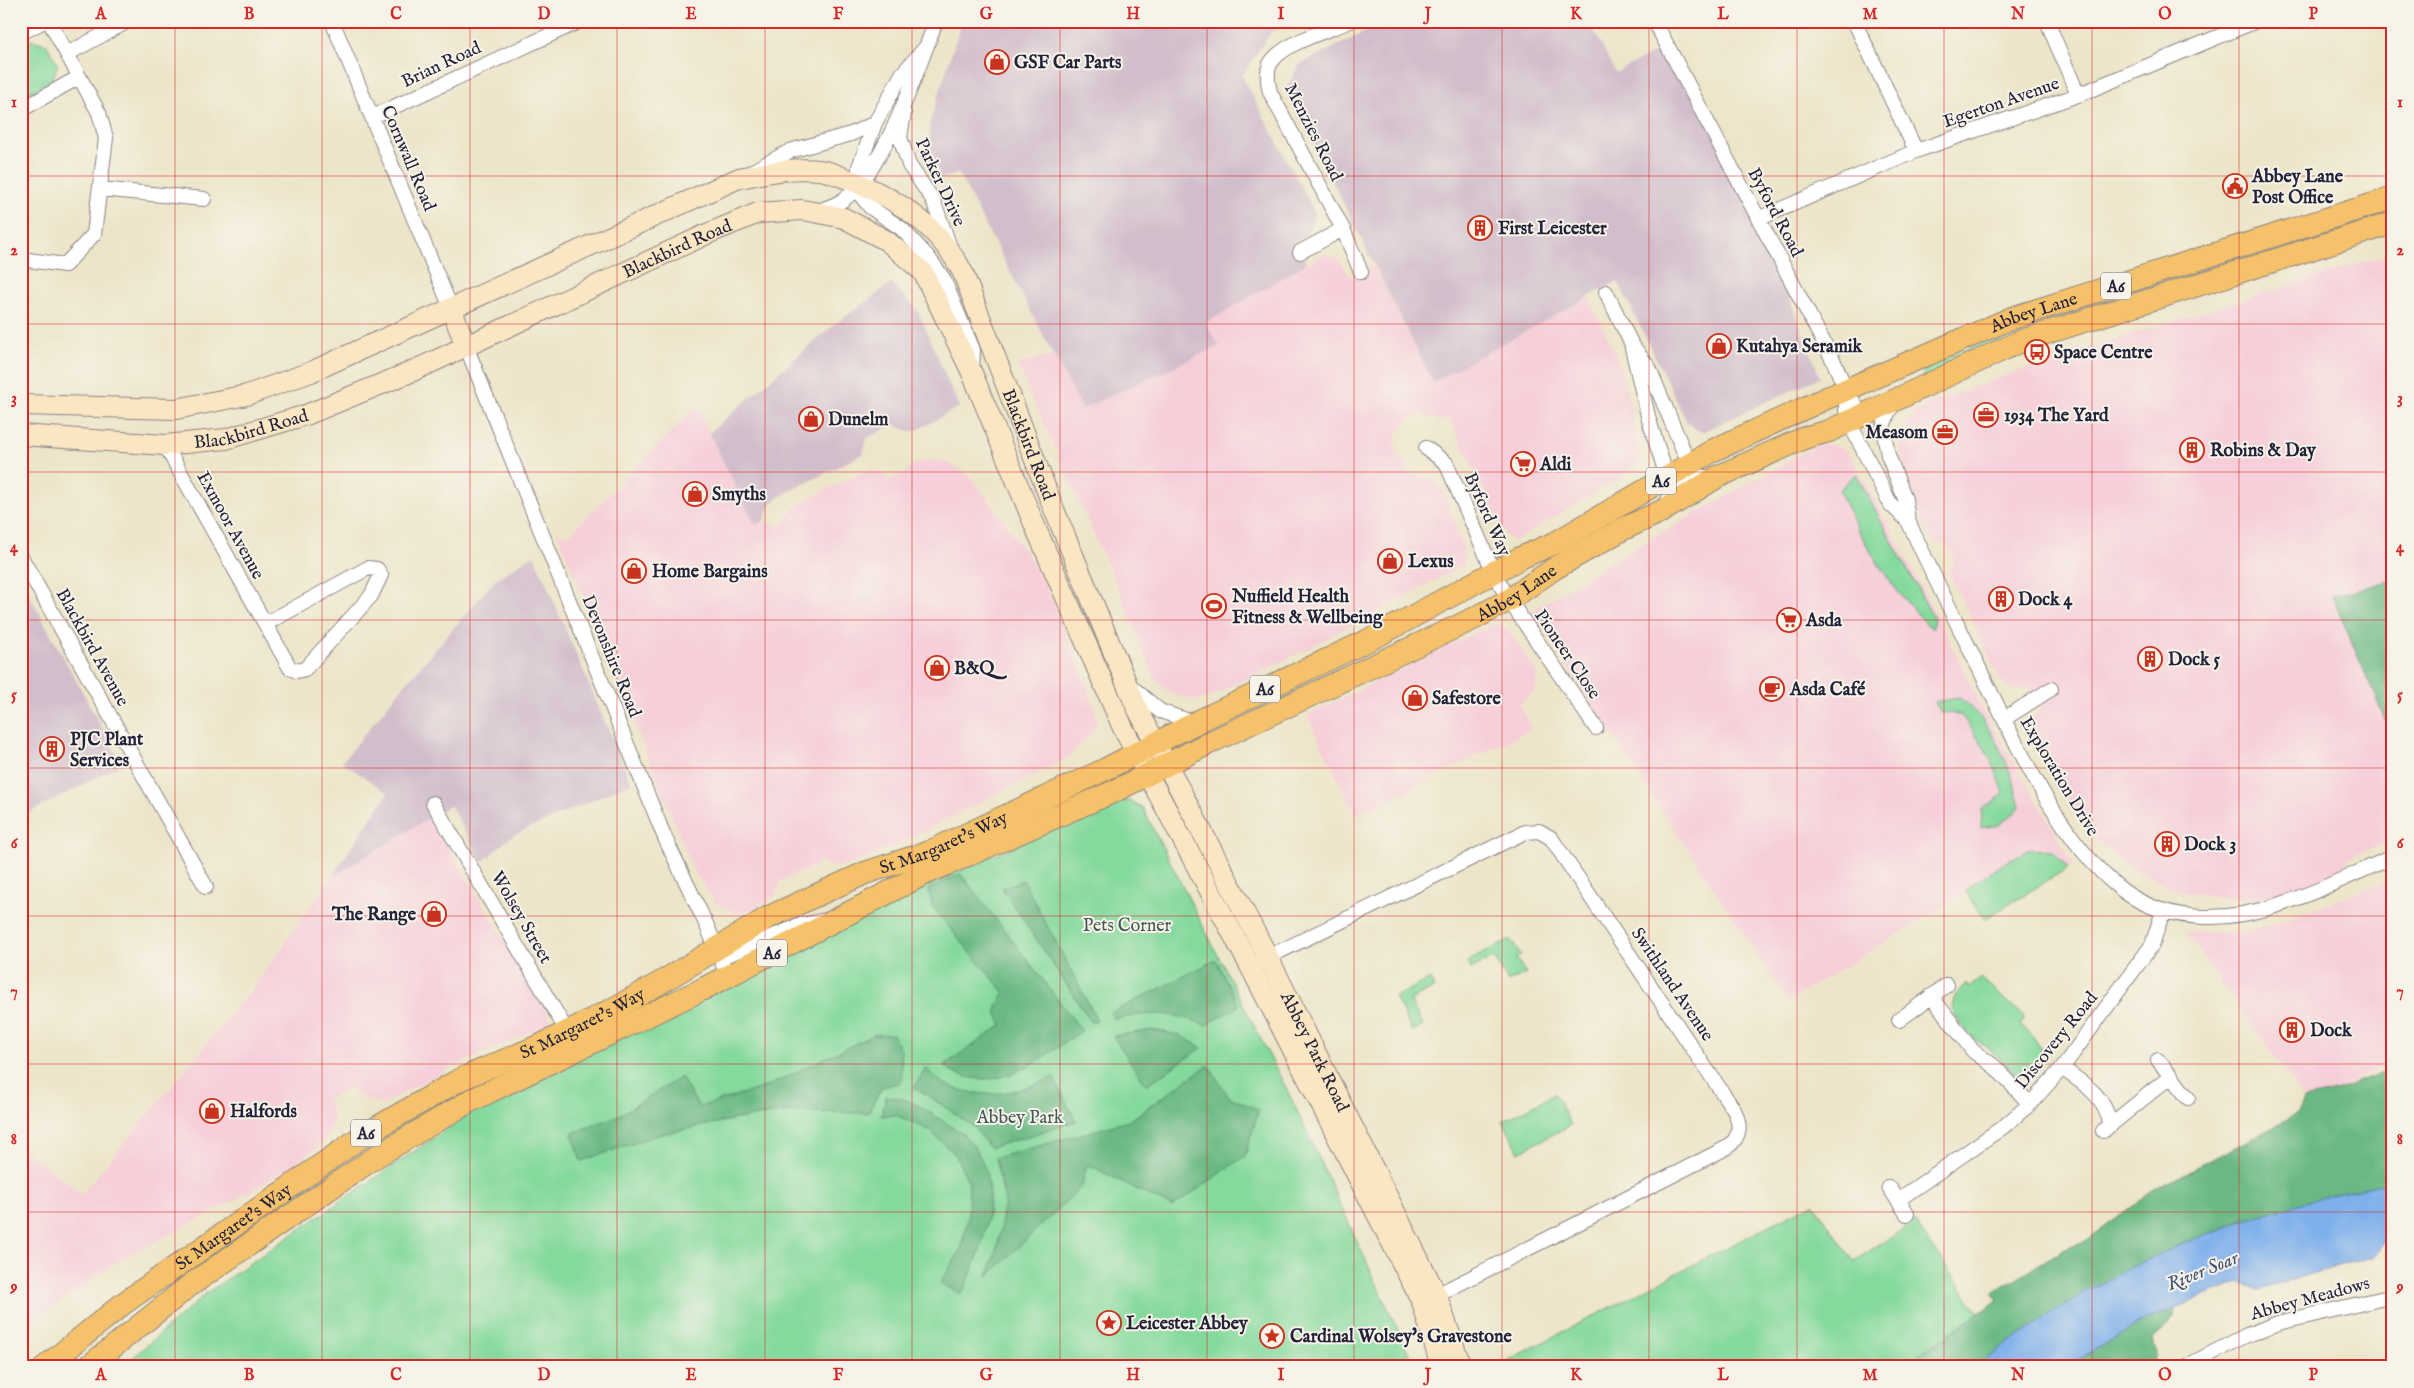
<svg xmlns="http://www.w3.org/2000/svg" width="2414" height="1388" font-family="'IM FELL English',serif">
<style>
.built{fill:#f6cfd9}
.industrial{fill:#d1bdcb}
.green{fill:#84d99c;stroke:#537e6c}
.forest{fill:#6bb984;stroke:#466e60}
.water{fill:#7fb0eb;stroke:#506993}
.lines{fill:none;stroke-linecap:round;stroke-linejoin:round}
.street-casing{stroke:#888482;stroke-width:16}
.secondary-casing{stroke:#888482;stroke-width:22}
.primary-casing{stroke:#888482;stroke-width:24}
.street{stroke:#fff;stroke-width:14}
.secondary{stroke:#fbe6c4;stroke-width:20}
.primary{stroke:#f5c16b;stroke-width:22}
.grid{fill:none;stroke:#d62828;stroke-width:1;stroke-opacity:0.55}
.labels{text-anchor:middle;stroke-width:4;stroke-linejoin:round;paint-order:stroke}
.shield{fill:#f7f3e8;stroke:#62616f;stroke-width:1}
.shield-label{font-size:16px;font-weight:bold;fill:#22223b}
.poi-label{font-size:18px;font-weight:bold;fill:#22223b;stroke:#f7f3e8;text-anchor:start}
.street-label{font-size:18px;fill:#22223b;stroke:#f7f3e8}
.park-label{font-size:18px;fill:#3f5958;stroke:#f7f3e8}
.water-label{font-size:19px;font-style:italic;fill:#435479;stroke:#f7f3e8}
.neatline{fill:none;stroke:#d62828;stroke-width:2}
.grid-label{font-size:16px;text-anchor:middle;font-weight:bold;fill:#d62828}
</style>
<rect width="100%" height="100%" fill="#f7f3e8"/>
<filter id="ink" filterUnits="userSpaceOnUse"><feTurbulence type="fractalNoise" baseFrequency=".02" numOctaves="2"/><feDisplacementMap in="SourceGraphic" scale="10" xChannelSelector="R" yChannelSelector="G"/><feConvolveMatrix kernelMatrix="1 2 1 2 8 2 1 2 1" color-interpolation-filters="sRGB"/></filter>
<filter id="wash" filterUnits="userSpaceOnUse"><feTurbulence type="fractalNoise" baseFrequency=".0096" numOctaves="4" result="noise"/><feDisplacementMap in="SourceGraphic" scale="20" xChannelSelector="R" yChannelSelector="G"/><feGaussianBlur stdDeviation="1.12" result="paint"/><feColorMatrix in="noise" values="0 0 0 0 0 0 0 0 0 0 0 0 0 0 0 0 0 1.4 0 .05"/><feComposite in="paint" operator="in"/></filter>
<g filter="url(#wash)">
<rect width="100%" height="100%" fill="#ede5c9"/>
<path class="built" d="M2393,253V580L2332,596L2393,737V841L2347,858L2342,870L2336,875L2265,899L2264,897L2217,898L2172,889L2130,867L2089,833L2030,736L2031,719L2040,710L2028,687L2015,690L2007,687L2001,681L1949,573L1950,566L1955,561L1947,544L1937,545L1930,539L1923,525L1904,468L1900,442L1902,431L1916,411L1929,404L2052,359Z
M1322,255H1330L1338,259L1350,277L1373,265L1433,382L1589,297L1618,360L1631,407L1639,453L1638,463L1632,471L1514,541L1507,537L1449,418L1441,421L1423,415L1413,417L1406,421L1397,434L1395,442L1397,452L1412,475L1437,482L1443,490L1465,554L1463,565L1307,649L1211,696L1198,700L1180,697L1163,687L1155,679L1117,585L1017,364L1053,355L1082,409L1218,346L1205,323Z
M696,407L755,525L763,522L782,527L787,517L803,501L871,469L881,472L888,480L907,472L912,465L931,459L950,464L965,472L982,491L1040,573L1061,620L1095,708L1097,722L1093,732L1064,760L907,839L852,864L832,867L822,862L780,881L775,896L753,910L735,913L716,903L694,871L557,532L569,535Z
M1821,443L1842,448L1851,456L1944,629L1983,711L2074,864L1985,919L1966,893L1788,1001L1531,611L1635,548Z
M1493,624H1499L1508,630L1536,671L1537,686L1533,693L1519,704L1532,729L1356,815L1307,716Z
M430,817L549,1014L550,1020L546,1025L454,1066L382,1104L363,1098L355,1093L350,1086L328,1100L334,1119L331,1128L321,1143L296,1164L235,1200L116,1262L21,1330V1148L82,1194L250,992L332,877Z
M2393,879V1063L2368,1073L2335,1091L2304,1098L2185,931L2227,934L2251,930L2281,921Z"/>
<path class="industrial" d="M962,21H1294L1271,32L1242,76L1315,213L1307,234L1295,243L1307,263L1206,323L1219,346L1082,409L958,173L941,179L931,153L929,125Z
M1387,21H1589L1616,73L1667,45L1758,219L1820,377L1702,432L1697,430L1687,422L1618,281L1433,382L1286,89L1299,65Z
M892,283L918,311L959,407L916,431H908L894,424L867,438L863,454L782,495L772,503L763,522L755,525L709,433L834,325Z
M534,555L631,783L512,836L482,862L450,805L332,877L388,793L342,762L402,688L496,579Z
M21,580L122,764L21,817Z"/>
<path class="green" d="M30,40L46,44L58,65L52,80L21,97V45Z
M2002,334L2007,337L1925,378L1921,368Z
M1856,474L1934,619L1932,629C1891,590 1862,542 1839,490Z
M1959,698C1990,716 2014,774 2020,808L1999,825L1981,828L1982,809L2004,794C1995,763 1980,739 1960,714L1941,713L1935,702Z
M1116,801H1130L1142,807L1291,1098L1415,1367H122L208,1292L463,1118L562,1062L909,893Z
M2030,849L2053,851L2068,868L1985,919L1966,892L1970,886L2009,860Z
M1510,939L1521,955L1516,958L1526,973L1508,982L1494,957L1471,969L1467,962Z
M1981,978L2025,1017L2020,1025L2028,1031L2047,1056L2027,1075H2018C2010,1069 2003,1061 1995,1054C1981,1043 1955,1028 1953,1006C1952,997 1960,990 1966,983L1969,988Z
M1430,979L1434,988L1410,1000L1423,1026L1412,1031L1395,997Z
M1555,1094L1571,1125L1519,1152L1503,1121Z
M1813,1203L1854,1261L1915,1221L1980,1315L1901,1367H1495Z"/>
<path class="forest" d="M2393,580V721L2389,729L2332,596Z
M961,874L1082,1031C1037,1060 996,1100 943,1066L1002,1025C994,1009 995,1008 1005,993L933,908L928,889Z
M1023,880L1097,1020L1092,1023L1002,888Z
M1216,960L1239,1006L1206,1025C1168,1011 1154,1012 1115,1019L1111,1013Z
M1152,1030L1180,1035L1202,1048L1146,1085L1113,1036Z
M893,1034L901,1051L902,1082L882,1087L868,1113L789,1112L736,1119L661,1134L581,1161L572,1133L618,1116L681,1077L699,1107L766,1087L873,1035Z
M1208,1065L1229,1097L1259,1110L1245,1156L1172,1207L1087,1164L1082,1186L988,1276L998,1244L1005,1201L995,1158L1129,1121Z
M926,1068C932,1074 939,1082 947,1085C983,1101 1018,1093 1053,1077L1076,1121L990,1148L974,1127L924,1093L914,1088Z
M2393,1068V1182L2240,1221L2139,1264L2090,1290L1976,1367H1901L1998,1300L1992,1293L2064,1249L2082,1243L2154,1190L2284,1121L2297,1113L2304,1098L2335,1091Z
M886,1096C910,1098 922,1108 941,1120C949,1126 960,1130 966,1137C1008,1181 984,1247 962,1294L940,1283L961,1250L968,1217L969,1183L955,1154L929,1130L896,1115L881,1116Z
M2174,1309L2173,1317L2153,1341L2156,1353L2154,1367H2067L2137,1324Z"/>
<path class="water" d="M2393,1182V1229L2376,1255L2259,1289L2240,1282L2137,1324L2067,1367H1976C2012,1340 2050,1313 2089,1290C2179,1238 2291,1200 2393,1182Z"/>
</g>
<g filter="url(#ink)">
<g class="lines">
<defs>
<path id="street" d="M332,21L451,308
M1350,21C1327,31 1282,43 1270,64C1266,73 1268,82 1270,92L1343,229L1361,272
M1854,21L1916,151
M2047,21L2078,95
M1657,26L1834,362L1846,390L1862,416H1868
M21,33L44,21
M67,54L128,21
M21,110L79,77
M904,113L900,137L909,165L933,200L950,247
M372,117L580,21
M875,123L859,167V184L862,197L870,207L902,229L928,257L943,278L973,350L972,369
M751,172L790,151L851,134L875,123L902,74L925,48
M100,189L204,199
M814,212C824,209 835,206 843,200C885,170 917,70 936,21
M1758,219L1916,151L2078,95L2256,21
M1300,252L1343,229
M21,259L65,265L94,234L106,138L99,113L49,21
M1606,292L1632,345L1649,368L1689,464L1665,506
M466,346L665,838L707,926L728,977
M1632,348L1649,420L1667,477H1715
M1846,391V410L1849,422L1891,505L1908,521
M1896,400L1888,413L1883,427L1888,455L1905,499L1908,521C1931,571 1956,621 1980,670C2014,740 2060,843 2122,890C2146,908 2175,916 2204,917C2270,919 2333,882 2393,857
M165,445L290,668L297,671L305,669L371,596L381,575L377,569L368,568L265,624
M1426,448L1446,463L1494,573L1509,600L1596,728
M21,557L206,887
M1130,686L1160,711L1195,723
M2004,719L2051,689
M433,803L571,1038
M716,948L729,954L801,925L821,921
M1260,961L1525,832L1539,831L1551,838L1734,1110C1741,1125 1741,1136 1728,1147L1429,1299
M1931,996L1973,1051L1995,1067L2030,1104
M1899,1020L1947,985
M2158,1060L2188,1098
M2062,1068C2088,1087 2102,1093 2111,1125
M2103,1131L2171,1076
M1889,1187L1907,1214
M1898,1200L2003,1127L2030,1104L2062,1068L2152,945L2163,911
M2185,1367L2247,1335L2278,1323L2393,1296"/>
<g id="secondary">
<path d="M451,308L466,346"/>
<path id="s1" d="M21,405L176,409L247,395L311,372L739,178C766,173 791,167 819,170C831,171 843,178 855,182C901,201 940,228 963,273L1053,507L1136,706L1268,957L1437,1296L1461,1367"/>
<path id="s2" d="M21,435L165,445L226,439L306,415L413,371L707,234L758,213L802,210L814,212L844,218L887,241L923,272L972,373L1037,531L1123,728L1250,966L1422,1302L1441,1367"/>
</g>
<g id="primary">
<path id="s3" d="M45,1367L124,1303L364,1135L461,1079L543,1044L611,1010L660,983L769,917L865,873L929,852L1104,770L1203,719L1375,637L1520,558L1555,543L1714,450L1820,401L2012,318L2393,198"/>
<path id="s4" d="M88,1367L189,1286L377,1156L470,1101L701,990L920,876L1115,791L1213,741L1475,618L1509,600L1555,568L1623,529L1662,511L1717,477L1804,438L1829,431L2021,341L2393,223"/>
</g>
</defs>
<use href="#street" class="street-casing"/>
<use href="#secondary" class="secondary-casing"/>
<use href="#primary" class="primary-casing"/>
<use href="#street" class="street"/>
<use href="#secondary" class="secondary"/>
<use href="#primary" class="primary"/>
</g>
</g>
<path class="grid" d="M175,21V1367M322,21V1367M470,21V1367M617,21V1367M765,21V1367M912,21V1367M1060,21V1367M1207,21V1367M1354,21V1367M1502,21V1367M1649,21V1367M1797,21V1367M1944,21V1367M2092,21V1367M2239,21V1367M21,176H2393M21,324H2393M21,472H2393M21,620H2393M21,768H2393M21,916H2393M21,1064H2393M21,1212H2393"/>
<defs>
<symbol id="shop-ring" viewBox="-11 -11 22 22"><circle r="9.5" fill="#f7f3e8" stroke="#c8321e" stroke-width="1.5"/><path d="M-5-2.5h2.3a2.7 3.5 0 0 1 5.4 0H5L5.5 6h-11ZM-1.5-2.5h3a1.5 2.3 0 0 0-3 0Z" fill="#c8321e"/></symbol>
<symbol id="civic-ring" viewBox="-11 -11 22 22"><circle r="9.5" fill="#f7f3e8" stroke="#c8321e" stroke-width="1.5"/><path d="M-.6-6.5H3V-4.5H.6V-3L4-1V1h2V6H-6V1h2V-1L-.6-3ZM-1.2 2.5V6h2.4V2.5Z" fill="#c8321e"/></symbol>
<symbol id="building-ring" viewBox="-11 -11 22 22"><circle r="9.5" fill="#f7f3e8" stroke="#c8321e" stroke-width="1.5"/><path d="M-4-6H4V6H1V3H-1V6H-4ZM-2.5-4.3h1.7v1.8h-1.7ZM.8-4.3h1.7v1.8H.8ZM-2.5-1h1.7V.8h-1.7ZM.8-1h1.7V.8H.8Z" fill="#c8321e"/></symbol>
<symbol id="bus-ring" viewBox="-11 -11 22 22"><circle r="9.5" fill="#f7f3e8" stroke="#c8321e" stroke-width="1.5"/><path d="M-5-6H5V4H4V6H2V4H-2V6H-4V4H-5ZM-3.5-4V0h7V-4ZM-3.5 1.2v1.5H-2V1.2ZM2 1.2v1.5H3.5V1.2Z" fill="#c8321e"/></symbol>
<symbol id="office-ring" viewBox="-11 -11 22 22"><circle r="9.5" fill="#f7f3e8" stroke="#c8321e" stroke-width="1.5"/><path d="M-6-3h4V-5.5h4V-3h4V5H-6ZM-1-4.5V-3h2v-1.5ZM-6 0V1H6V0Z" fill="#c8321e"/></symbol>
<symbol id="supermarket-ring" viewBox="-11 -11 22 22"><circle r="9.5" fill="#f7f3e8" stroke="#c8321e" stroke-width="1.5"/><path d="M-6-5.5h2.5l.6 2H6L4.5 2H-2.5L-4.4-4H-6ZM-1.5 3.2a1.3 1.3 0 1 0 .1 0ZM3 3.2a1.3 1.3 0 1 0 .1 0Z" fill="#c8321e"/></symbol>
<symbol id="stadium-ring" viewBox="-11 -11 22 22"><circle r="9.5" fill="#f7f3e8" stroke="#c8321e" stroke-width="1.5"/><path d="M0-5a6.5 5 0 1 0 0 10a6.5 5 0 1 0 0-10ZM-3.5-1.8h7v3.6h-7Z" fill="#c8321e"/></symbol>
<symbol id="cafe-ring" viewBox="-11 -11 22 22"><circle r="9.5" fill="#f7f3e8" stroke="#c8321e" stroke-width="1.5"/><path d="M-5.5-4.5H6V0H3Q3 3.5 0 3.5H-2.5Q-5.5 3.5-5.5 0ZM3-3.2v2h1.7v-2ZM-6 4.5H4V6H-6Z" fill="#c8321e"/></symbol>
<symbol id="sight-ring" viewBox="-11 -11 22 22"><circle r="9.5" fill="#f7f3e8" stroke="#c8321e" stroke-width="1.5"/><path d="M0-6L1.8-2.2L6-1.7L2.9 1.2L3.7 5.4L0 3.3L-3.7 5.4L-2.9 1.2L-6-1.7L-1.8-2.2Z" fill="#c8321e"/></symbol>
</defs>
<g fill-rule="evenodd">
<use href="#shop-ring" x="983" y="48" width="28" height="28"/>
<use href="#civic-ring" x="2221" y="172" width="28" height="28"/>
<use href="#building-ring" x="1466" y="214" width="28" height="28"/>
<use href="#shop-ring" x="1705" y="332" width="28" height="28"/>
<use href="#bus-ring" x="2023" y="338" width="28" height="28"/>
<use href="#office-ring" x="1972" y="401" width="28" height="28"/>
<use href="#shop-ring" x="797" y="405" width="28" height="28"/>
<use href="#office-ring" x="1931" y="418" width="28" height="28"/>
<use href="#building-ring" x="2178" y="436" width="28" height="28"/>
<use href="#supermarket-ring" x="1509" y="450" width="28" height="28"/>
<use href="#shop-ring" x="681" y="480" width="28" height="28"/>
<use href="#shop-ring" x="1376" y="547" width="28" height="28"/>
<use href="#shop-ring" x="620" y="557" width="28" height="28"/>
<use href="#building-ring" x="1987" y="585" width="28" height="28"/>
<use href="#stadium-ring" x="1200" y="592" width="28" height="28"/>
<use href="#supermarket-ring" x="1775" y="606" width="28" height="28"/>
<use href="#building-ring" x="2136" y="645" width="28" height="28"/>
<use href="#shop-ring" x="923" y="654" width="28" height="28"/>
<use href="#cafe-ring" x="1758" y="675" width="28" height="28"/>
<use href="#shop-ring" x="1401" y="684" width="28" height="28"/>
<use href="#building-ring" x="38" y="735" width="28" height="28"/>
<use href="#building-ring" x="2153" y="830" width="28" height="28"/>
<use href="#shop-ring" x="420" y="900" width="28" height="28"/>
<use href="#building-ring" x="2278" y="1016" width="28" height="28"/>
<use href="#shop-ring" x="198" y="1097" width="28" height="28"/>
<use href="#sight-ring" x="1095" y="1309" width="28" height="28"/>
<use href="#sight-ring" x="1258" y="1322" width="28" height="28"/>
</g>
<g class="labels">
<g class="shield">
<rect x="2101" y="272.5" width="30" height="27" rx="4"/>
<rect x="1646" y="467.5" width="30" height="27" rx="4"/>
<rect x="1250" y="675.5" width="30" height="27" rx="4"/>
<rect x="757" y="939.5" width="30" height="27" rx="4"/>
<rect x="351" y="1119.5" width="30" height="27" rx="4"/>
</g>
<g class="shield-label">
<text x="2116" y="292">A6</text>
<text x="1661" y="487">A6</text>
<text x="1265" y="695">A6</text>
<text x="772" y="959">A6</text>
<text x="366" y="1139">A6</text>
</g>
<g class="poi-label">
<text x="1014" y="68">GSF Car Parts</text>
<text x="2252" y="182">Abbey Lane<tspan x="2252" dy="21">Post Office</tspan></text>
<text x="1498" y="234">First Leicester</text>
<text x="1736" y="352">Kutahya Seramik</text>
<text x="2054" y="358">Space Centre</text>
<text x="2004" y="421">1934 The Yard</text>
<text x="828" y="425">Dunelm</text>
<text x="1928" y="438" text-anchor="end">Measom</text>
<text x="2210" y="456">Robins &amp; Day</text>
<text x="1540" y="470">Aldi</text>
<text x="712" y="500">Smyths</text>
<text x="1408" y="567">Lexus</text>
<text x="652" y="577">Home Bargains</text>
<text x="1232" y="602">Nuffield Health<tspan x="1232" dy="21">Fitness &amp; Wellbeing</tspan></text>
<text x="2018" y="605">Dock 4</text>
<text x="1806" y="626">Asda</text>
<text x="2168" y="665">Dock 5</text>
<text x="954" y="674">B&amp;Q</text>
<text x="1790" y="695">Asda Café</text>
<text x="1432" y="704">Safestore</text>
<text x="70" y="745">PJC Plant<tspan x="70" dy="21">Services</tspan></text>
<text x="2184" y="850">Dock 3</text>
<text x="416" y="920" text-anchor="end">The Range</text>
<text x="2310" y="1036">Dock</text>
<text x="230" y="1117">Halfords</text>
<text x="1126" y="1329">Leicester Abbey</text>
<text x="1290" y="1342">Cardinal Wolsey's Gravestone</text>
</g>
<g class="street-label">
<text transform="translate(441 64) rotate(-25)" y="6">Brian Road</text>
<text transform="translate(2001 102) rotate(-19)" y="6">Egerton Avenue</text>
<text transform="translate(1314 132) rotate(63)" y="6">Menzies Road</text>
<text transform="translate(409 158) rotate(67)" y="6">Cornwall Road</text>
<text transform="translate(941 182) rotate(65)" y="6">Parker Drive</text>
<text transform="translate(1776 212) rotate(62)" y="6">Byford Road</text>
<text dy="6" stroke="none"><textPath href="#s2" startOffset="696">Blackbird Road</textPath></text>
<text dy="6" stroke="none"><textPath href="#s3" startOffset="2259">Abbey Lane</textPath></text>
<text dy="6" stroke="none"><textPath href="#s2" startOffset="232">Blackbird Road</textPath></text>
<text dy="6" stroke="none"><textPath href="#s1" startOffset="1212">Blackbird Road</textPath></text>
<text transform="translate(1488 514) rotate(66)" y="6">Byford Way</text>
<text transform="translate(231 525) rotate(61)" y="6">Exmoor Avenue</text>
<text dy="6" stroke="none"><textPath href="#s4" startOffset="1630">Abbey Lane</textPath></text>
<text transform="translate(93 647) rotate(61)" y="6">Blackbird Avenue</text>
<text transform="translate(1568 654) rotate(56)" y="6">Pioneer Close</text>
<text transform="translate(612 656) rotate(68)" y="6">Devonshire Road</text>
<text transform="translate(2060 776) rotate(59)" y="6">Exploration Drive</text>
<text dy="6" stroke="none"><textPath href="#s3" startOffset="1045">St Margaret's Way</textPath></text>
<text transform="translate(522 917) rotate(60)" y="6">Wolsey Street</text>
<text transform="translate(1673 984) rotate(56)" y="6">Swithland Avenue</text>
<text dy="6" stroke="none"><textPath href="#s3" startOffset="640">St Margaret's Way</textPath></text>
<text transform="translate(2056 1040) rotate(-51)" y="6">Discovery Road</text>
<text dy="6" stroke="none"><textPath href="#s1" startOffset="1884">Abbey Park Road</textPath></text>
<text dy="6" stroke="none"><textPath href="#s3" startOffset="235">St Margaret's Way</textPath></text>
<text transform="translate(2310 1298) rotate(-15)" y="6">Abbey Meadows</text>
</g>
<g class="park-label">
<text x="1127" y="931">Pets Corner</text>
<text x="1020" y="1123">Abbey Park</text>
</g>
<g class="water-label">
<text transform="translate(2202 1270) rotate(-22)" y="7">River Soar</text>
</g>
</g>
<rect width="2414" height="1388" fill="none" stroke="#f7f3e8" stroke-width="55"/>
<rect x="28" y="28" width="2358" height="1332" class="neatline"/>
<g class="grid-label">
<text x="101" y="19">A</text>
<text x="249" y="19">B</text>
<text x="396" y="19">C</text>
<text x="544" y="19">D</text>
<text x="691" y="19">E</text>
<text x="838" y="19">F</text>
<text x="986" y="19">G</text>
<text x="1133" y="19">H</text>
<text x="1281" y="19">I</text>
<text x="1428" y="19">J</text>
<text x="1576" y="19">K</text>
<text x="1723" y="19">L</text>
<text x="1870" y="19">M</text>
<text x="2018" y="19">N</text>
<text x="2165" y="19">O</text>
<text x="2313" y="19">P</text>
<text x="14" y="107">1</text>
<text x="2400" y="107">1</text>
<text x="14" y="255">2</text>
<text x="2400" y="255">2</text>
<text x="14" y="403">3</text>
<text x="2400" y="403">3</text>
<text x="14" y="552">4</text>
<text x="2400" y="552">4</text>
<text x="14" y="700">5</text>
<text x="2400" y="700">5</text>
<text x="14" y="848">6</text>
<text x="2400" y="848">6</text>
<text x="14" y="996">7</text>
<text x="2400" y="996">7</text>
<text x="14" y="1144">8</text>
<text x="2400" y="1144">8</text>
<text x="14" y="1292">9</text>
<text x="2400" y="1292">9</text>
<text x="101" y="1380">A</text>
<text x="249" y="1380">B</text>
<text x="396" y="1380">C</text>
<text x="544" y="1380">D</text>
<text x="691" y="1380">E</text>
<text x="838" y="1380">F</text>
<text x="986" y="1380">G</text>
<text x="1133" y="1380">H</text>
<text x="1281" y="1380">I</text>
<text x="1428" y="1380">J</text>
<text x="1576" y="1380">K</text>
<text x="1723" y="1380">L</text>
<text x="1870" y="1380">M</text>
<text x="2018" y="1380">N</text>
<text x="2165" y="1380">O</text>
<text x="2313" y="1380">P</text>
</g>
</svg>
